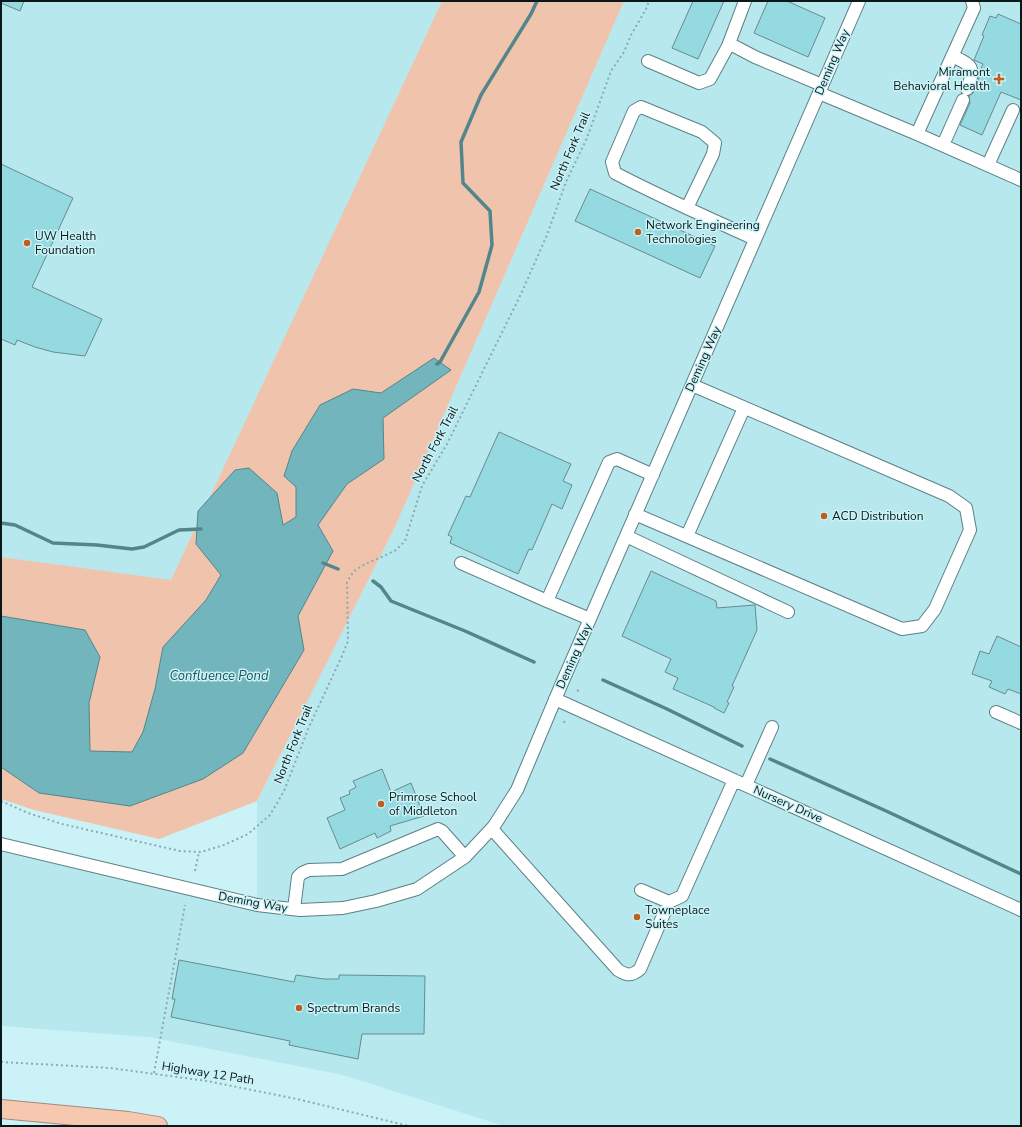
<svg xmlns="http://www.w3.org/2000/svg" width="1022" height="1127" font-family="'Nunito Sans',sans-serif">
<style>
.built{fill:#b6e8ed}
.green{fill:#f0c3ac}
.water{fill:#72b5bc;stroke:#52868b}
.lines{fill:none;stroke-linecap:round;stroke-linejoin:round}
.stream{stroke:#52868b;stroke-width:3.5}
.building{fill:#96dae1;stroke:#678b8f}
.minor-casing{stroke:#5c8085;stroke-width:14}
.highway-casing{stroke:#a38a7c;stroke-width:20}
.path{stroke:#8aaaad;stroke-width:2;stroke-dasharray:2 3;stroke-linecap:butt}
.minor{stroke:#fff;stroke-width:12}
.highway{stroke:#f6c8b0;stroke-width:18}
.poi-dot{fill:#be5d1c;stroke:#cbf3f7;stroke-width:1.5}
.labels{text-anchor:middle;stroke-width:3;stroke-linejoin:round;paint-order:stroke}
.street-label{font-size:12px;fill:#09181a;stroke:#cbf3f7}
.poi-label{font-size:12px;fill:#09181a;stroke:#cbf3f7;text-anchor:start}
.water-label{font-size:13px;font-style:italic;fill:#1a545a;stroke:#cbf3f7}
</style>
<rect width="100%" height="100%" fill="#cbf3f7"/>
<path class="built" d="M1,1H442L171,581L1,557Z
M624,1H1021V1126H504L343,1075L149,1037L1,1026V844L257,905V801L395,527Z"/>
<path class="green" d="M442,1H624L395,527L257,801L159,839L34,810L1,799V557L171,580Z"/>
<path class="water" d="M434,358L451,370L383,418L384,459L347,484L318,525L333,551L298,616L304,650L243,753L203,779L130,806L39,793L1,767V616L85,630L100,657L89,703L90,751L132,752L143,732L155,689L163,647L206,600L221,575L196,544L198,511L235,470L249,468L277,493L283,525L296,517V487L284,476L292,451L320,405L353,389L381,393Z"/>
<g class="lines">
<path class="stream" d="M437,364L440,362L479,292L492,245L490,211L463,183L461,142L481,95L531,14L537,1
M1,523L15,525L53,543L97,545L132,549L144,547L179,530L201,529
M323,563L338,569
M373,581L381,587L391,601L465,631L534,662
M603,680L667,709L742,746
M770,759L884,810L1021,874"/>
</g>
<path class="building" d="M1,1H24L20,11L1,3Z
M693,1H724L698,59L672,48Z
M768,1H787L825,18L808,57L754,33Z
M998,14L1021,24V100L1001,92L982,135L960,125L970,103L969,96L974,92L980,74L979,73L983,64L974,60L981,43L984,36L982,35L990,16L996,18Z
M1,164L73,198L32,287L102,319L85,356L53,352L35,347L17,340L15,345L1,339Z
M590,189L715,246L700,278L575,221Z
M499,432L571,464L563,481L572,485L562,509L552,504L532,550L529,549L518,574L450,543L452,537L448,535L466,496L470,497Z
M651,571L716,601L717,608L755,605L757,630L732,686L734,687L727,702L729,703L724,713L714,708V707L673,689L678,678L665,672L671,659L622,636Z
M997,636L1021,647V694L1008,689L1005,694L989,687L992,681L972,674L980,651L989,654Z
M382,769L391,792L411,783L424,816L390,826L391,831L377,838L375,833L340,849L327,818L345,810L340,798L350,794L349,791L356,787L353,781Z
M179,960L294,982L296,975L324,979H339V975L425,976L424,1034H362L358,1059L289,1045L290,1041L171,1017L175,999H172Z"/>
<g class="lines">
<defs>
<path id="minor" d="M728,46L745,1
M952,56C972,65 976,67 967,89
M648,61L699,83L710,79L728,46H734L755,57L822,85
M819,93L917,134L1021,180
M917,134L974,8L972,1
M943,145L963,100
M988,165L1013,110
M687,208L713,154L715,143L702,132L641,107L634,111L612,162L615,173C661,197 708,218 755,239
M635,514L902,629L922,626L935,609L970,530L966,508L949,496L692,385
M626,536L788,612
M687,536L744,408
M461,563L547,601L609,462L617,459L653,475
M547,601L590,619
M555,699L1021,910
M996,712L1021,723
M746,785L772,727
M492,829L618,970C627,976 632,976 640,969L669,902L682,896L734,780
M1,844L257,905L300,910L343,908L376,901L417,889L465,857L494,826L517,790L562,683L859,1
M641,890L669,902
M294,909L298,877L302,873L309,870L342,869L438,829L442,831L465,857"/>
<path id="highway" d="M1,1109L128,1121L158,1126"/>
</defs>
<use href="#minor" class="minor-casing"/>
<use href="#highway" class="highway-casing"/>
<path class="path" d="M577,691L581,689
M564,721L565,725
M1,801L28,813L62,824L180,851L201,852L224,845L248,834L270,815L284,791L309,727L342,656L348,641L347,582L354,571L365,564L384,556L396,550L405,541L422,486L447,444L521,294L547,235L566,182L587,138L611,71L624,52L631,35L646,9L649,1
M195,871L199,852
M1,1062L110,1068L207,1081L297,1099L409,1126
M154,1073L185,905"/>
<use href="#minor" class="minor"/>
<use href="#highway" class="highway"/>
</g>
<g class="poi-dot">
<path d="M997 73h4v4h4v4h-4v4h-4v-4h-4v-4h4z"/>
<circle cx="638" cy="232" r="4"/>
<circle cx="27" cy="243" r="4"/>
<circle cx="824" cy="516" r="4"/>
<circle cx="381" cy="804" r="4"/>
<circle cx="637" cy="917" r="4"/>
<circle cx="299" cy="1008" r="4"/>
</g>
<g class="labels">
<g class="street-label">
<text transform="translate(832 62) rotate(-67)" y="4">Deming Way</text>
<text transform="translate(570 151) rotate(-67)" y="4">North Fork Trail</text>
<text transform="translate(703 359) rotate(-66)" y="4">Deming Way</text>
<text transform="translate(435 444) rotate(-62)" y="4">North Fork Trail</text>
<text transform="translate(574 656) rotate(-66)" y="4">Deming Way</text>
<text transform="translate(293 744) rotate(-68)" y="4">North Fork Trail</text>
<text transform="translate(788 804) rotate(24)" y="4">Nursery Drive</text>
<text transform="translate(253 902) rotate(10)" y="4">Deming Way</text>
<text transform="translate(208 1073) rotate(9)" y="4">Highway 12 Path</text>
</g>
<g class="poi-label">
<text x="990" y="76" text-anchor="end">Miramont<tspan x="990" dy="14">Behavioral Health</tspan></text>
<text x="646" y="229">Network Engineering<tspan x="646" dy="14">Technologies</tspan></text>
<text x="35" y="240">UW Health<tspan x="35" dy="14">Foundation</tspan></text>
<text x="832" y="520">ACD Distribution</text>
<text x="389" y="801">Primrose School<tspan x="389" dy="14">of Middleton</tspan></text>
<text x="645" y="914">Towneplace<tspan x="645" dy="14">Suites</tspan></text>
<text x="307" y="1012">Spectrum Brands</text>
</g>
<g class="water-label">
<text x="219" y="680">Confluence Pond</text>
</g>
</g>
<rect width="1022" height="1127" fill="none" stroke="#09181a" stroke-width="4"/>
</svg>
